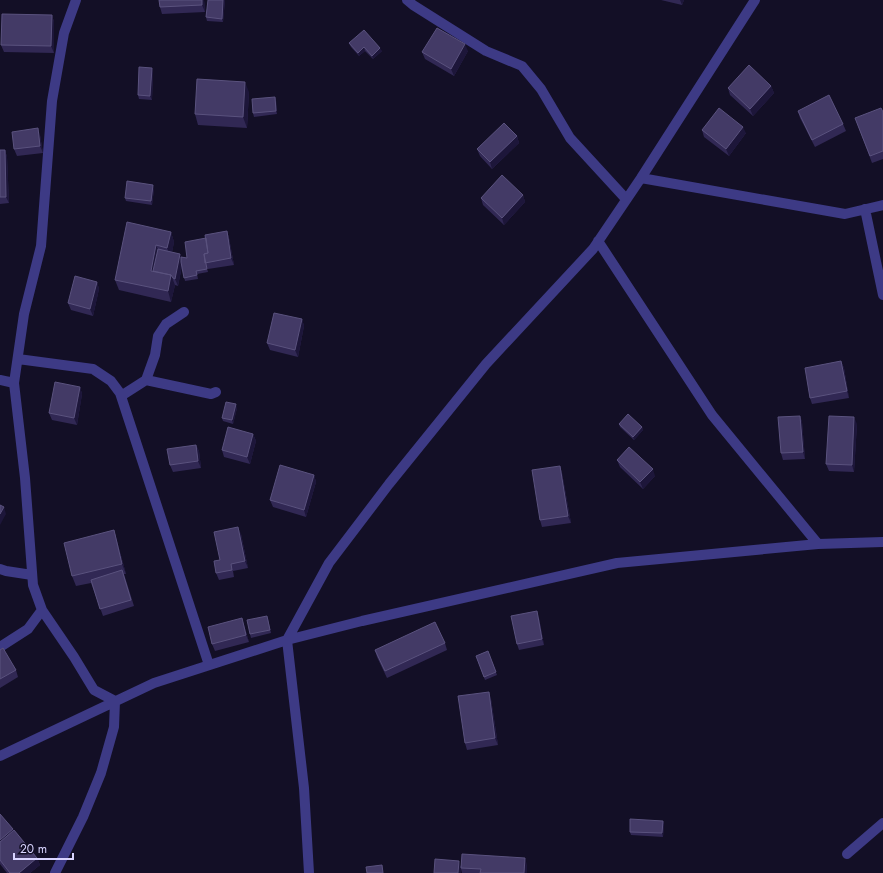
<svg xmlns="http://www.w3.org/2000/svg" width="883" height="873" font-family="Jost,sans-serif">
<style>
.lines{fill:none;stroke-linecap:round;stroke-linejoin:round}
.minor{stroke:#3d3a85;stroke-width:10}
.wall{fill:#312854}
.shaded-wall{fill:#1d163a}
.building{fill:#433a66;stroke:#5a527e}
</style>
<rect width="100%" height="100%" fill="#130f26"/>
<g class="lines">
<path class="minor" d="M407,0L413,5L486,51L522,66L541,89L570,138L626,199
M641,178L845,214L883,205
M865,209L883,295
M598,241L712,415L818,544
M18,359L93,369L111,381L120,393L209,665
M0,380L14,383
M146,380L155,355L158,336L166,324L184,312
M121,396L146,380L211,394L216,392
M0,569L6,571L32,575
M0,647L28,629L42,610
M0,756L154,683L287,640L362,621L617,563L818,544L883,542
M847,854L883,823
M55,873L83,817L101,773L114,727L115,701L94,690L74,657L42,610L33,585L25,478L14,383L24,314L41,246L52,101L64,33L76,0
M309,873L304,788L287,640L329,563L389,484L486,364L593,249L641,178L755,0"/>
</g>
<path class="wall" d="M159,0H204L205,12L162,14L160,7Z
M208,0H225L223,22L207,21L206,17Z
M661,0H684L682,5Z
M52,15L54,22V53L4,52L1,45Z
M349,43L382,51L373,59L365,51L359,56L351,47Z
M468,51L454,76L425,59L422,52Z
M153,72L152,100L139,99L138,95Z
M771,86L774,93L753,116L730,95L728,88Z
M249,92L247,128L198,125L195,114Z
M275,97L276,100L277,114L254,117L253,113Z
M798,111L843,124L846,131L815,147L800,118Z
M883,112V159L872,163L855,118Z
M702,130L746,133L729,156L704,137Z
M40,135L43,153L17,156L14,149Z
M517,136L519,143L492,169L480,156L477,149Z
M0,150H5L7,157L9,203L0,204Z
M154,189L152,205L126,201L125,198Z
M523,195L525,202L504,225L483,205L481,198Z
M227,231L229,238L234,265L208,269L207,268L208,272L197,274L198,279L185,281L182,266L178,286L175,285L171,302L119,290L115,280L171,232L174,242L172,252L181,257L187,258L206,238Z
M97,282L99,289L93,316L71,310L68,303Z
M302,319L304,326L298,357L270,350L267,343Z
M841,361L844,368L849,398L812,404L810,398Z
M80,387L82,394L77,425L52,420L49,413Z
M237,408L233,424L223,421L222,418Z
M800,416L802,422L805,459L783,460L781,453Z
M619,424L642,427L643,430L634,440L620,427Z
M857,424L854,472L829,471L826,464Z
M253,434L256,441L250,464L224,457L222,450Z
M196,445L199,451L201,468L173,472L170,465Z
M617,460L655,476L643,489L620,467Z
M560,466L562,473L571,523L542,527L540,520Z
M314,475L316,482L306,517L273,507L270,500Z
M114,530L126,574H124L134,606L103,616L91,583L76,586L72,576Z
M241,534L248,568L233,571L234,577L219,580L216,573L220,560Z
M539,618L544,645L519,650L517,644Z
M268,619L271,633L251,638L250,634Z
M244,625L249,642L215,651L212,644Z
M445,643L447,650L387,678L377,657L375,650Z
M0,650L16,670L18,677L0,688Z
M488,651L497,675L485,680L476,656Z
M491,699L498,745L467,750L465,743Z
M0,814L37,858L40,865L30,873H7L0,864Z
M663,821L664,824L663,837L631,835L630,832Z
M527,865V873H462L461,869L434,873L461,866Z"/>
<path class="shaded-wall" d="M202,0H204L205,12L202,5Z
M223,0H225L223,22L222,19Z
M680,0H684L682,5Z
M52,15L54,22V53L51,46Z
M465,44L468,51L454,76L451,69Z
M364,47L365,51L359,56L358,53Z
M380,48L382,51L373,59L372,56Z
M152,68L153,72L152,100L150,96Z
M245,82L249,92L247,128L243,117Z
M771,86L774,93L753,116L750,109Z
M275,97L276,100L277,114L276,111Z
M743,127L746,133L729,156L726,149Z
M38,128L40,135L43,153L40,146Z
M517,136L519,143L492,169L490,162Z
M5,150L7,157L9,203L6,197Z
M153,185L154,189L152,205L151,201Z
M523,195L525,202L504,225L502,218Z
M227,231L229,238L234,265L231,258Z
M171,232L174,242L171,258L167,248Z
M156,245L160,255L156,275L151,271Z
M180,254L183,261L178,286L175,279Z
M171,275L175,285L171,302L168,291Z
M97,282L99,289L93,316L90,309Z
M302,319L304,326L298,357L295,350Z
M841,361L844,368L849,398L847,391Z
M80,387L82,394L77,425L74,418Z
M236,404L237,408L233,424L232,420Z
M800,416L802,422L805,459L803,452Z
M854,417L857,424L854,472L852,465Z
M642,427L643,430L634,440L633,437Z
M253,434L256,441L250,464L247,457Z
M196,445L199,451L201,468L198,461Z
M560,466L562,473L571,523L568,516Z
M653,469L655,476L643,489L640,482Z
M314,475L316,482L306,517L304,510Z
M4,507L6,514L0,525V514Z
M238,527L241,534L248,568L245,561Z
M114,530L126,574L122,564Z
M537,611L539,618L544,645L542,639Z
M242,618L244,625L249,642L246,635Z
M489,692L491,699L498,745L495,738Z
M663,821L664,824L663,837L662,833Z
M13,829L15,836L0,849V840Z
M37,858L40,865L30,873H19Z
M525,858L527,865V873H524Z
M459,861L461,868V873H458Z"/>
<path class="building" d="M159,0H202V5L160,7Z
M208,0H223L222,19L206,17Z
M2,14L52,15L51,46L1,45Z
M437,28L465,44L451,69L422,52Z
M364,30L380,48L372,56L364,47L358,53L349,43Z
M749,65L771,86L750,109L728,88Z
M139,67L152,68L150,96L138,95Z
M197,79L245,82L243,117L195,114Z
M829,95L843,124L812,140L798,111Z
M275,97L276,111L253,113L252,99Z
M719,108L743,127L726,149L702,130Z
M881,108L883,112V151L870,156L855,118Z
M504,123L517,136L490,162L477,149Z
M38,128L40,146L14,149L12,132Z
M0,150H5L6,197H0Z
M502,175L523,195L502,218L481,198Z
M127,181L153,185L151,201L125,198Z
M127,222L171,232L167,248L156,245L151,271L171,275L168,291L115,280Z
M227,231L231,258L205,263L204,254L208,253L205,235Z
M206,238L208,253L204,254L207,269L196,271L197,275L184,278L181,262V257L187,258L185,242Z
M158,249L180,254L175,279L173,278L171,275L153,271Z
M75,276L97,282L90,309L68,303Z
M274,313L302,319L295,350L267,343Z
M841,361L847,391L810,398L805,368Z
M55,382L80,387L74,418L49,413Z
M226,402L236,404L232,420L222,418Z
M628,414L642,427L633,437L619,424Z
M800,416L803,452L781,453L778,417Z
M829,416L854,417L852,465L826,464Z
M228,427L253,434L247,457L222,450Z
M196,445L198,461L170,465L167,449Z
M629,447L653,469L640,482L617,460Z
M280,465L314,475L304,510L270,500Z
M560,466L568,516L540,520L532,470Z
M0,505L4,507L0,514Z
M238,527L245,561L231,564L232,570L216,573L214,561L220,560L214,532Z
M114,530L122,564L72,576L64,543Z
M122,570L131,600L100,609L91,580Z
M537,611L542,639L517,644L511,616Z
M267,616L270,630L250,634L247,620Z
M242,618L246,635L212,644L208,627Z
M435,622L445,643L385,671L375,650Z
M3,648L16,670L0,679V650Z
M488,651L496,672L484,677L476,656Z
M489,692L495,738L465,743L458,696Z
M0,814L13,829L0,840Z
M630,819L663,821L662,833L630,832Z
M14,830L37,858L19,873H10L0,860V842Z
M462,854L525,858L524,873H480L481,869L461,868Z
M435,859L459,861L458,873H434Z
M382,865L383,873H367L366,867Z"/>
<path d="M14 853v6h59v-6" fill="none" stroke="#d9d4ff" stroke-width="2"/>
<text x="20" y="853" font-size="12" fill="#d9d4ff" stroke="#130f26" stroke-width="3" paint-order="stroke">20 m</text>
</svg>
